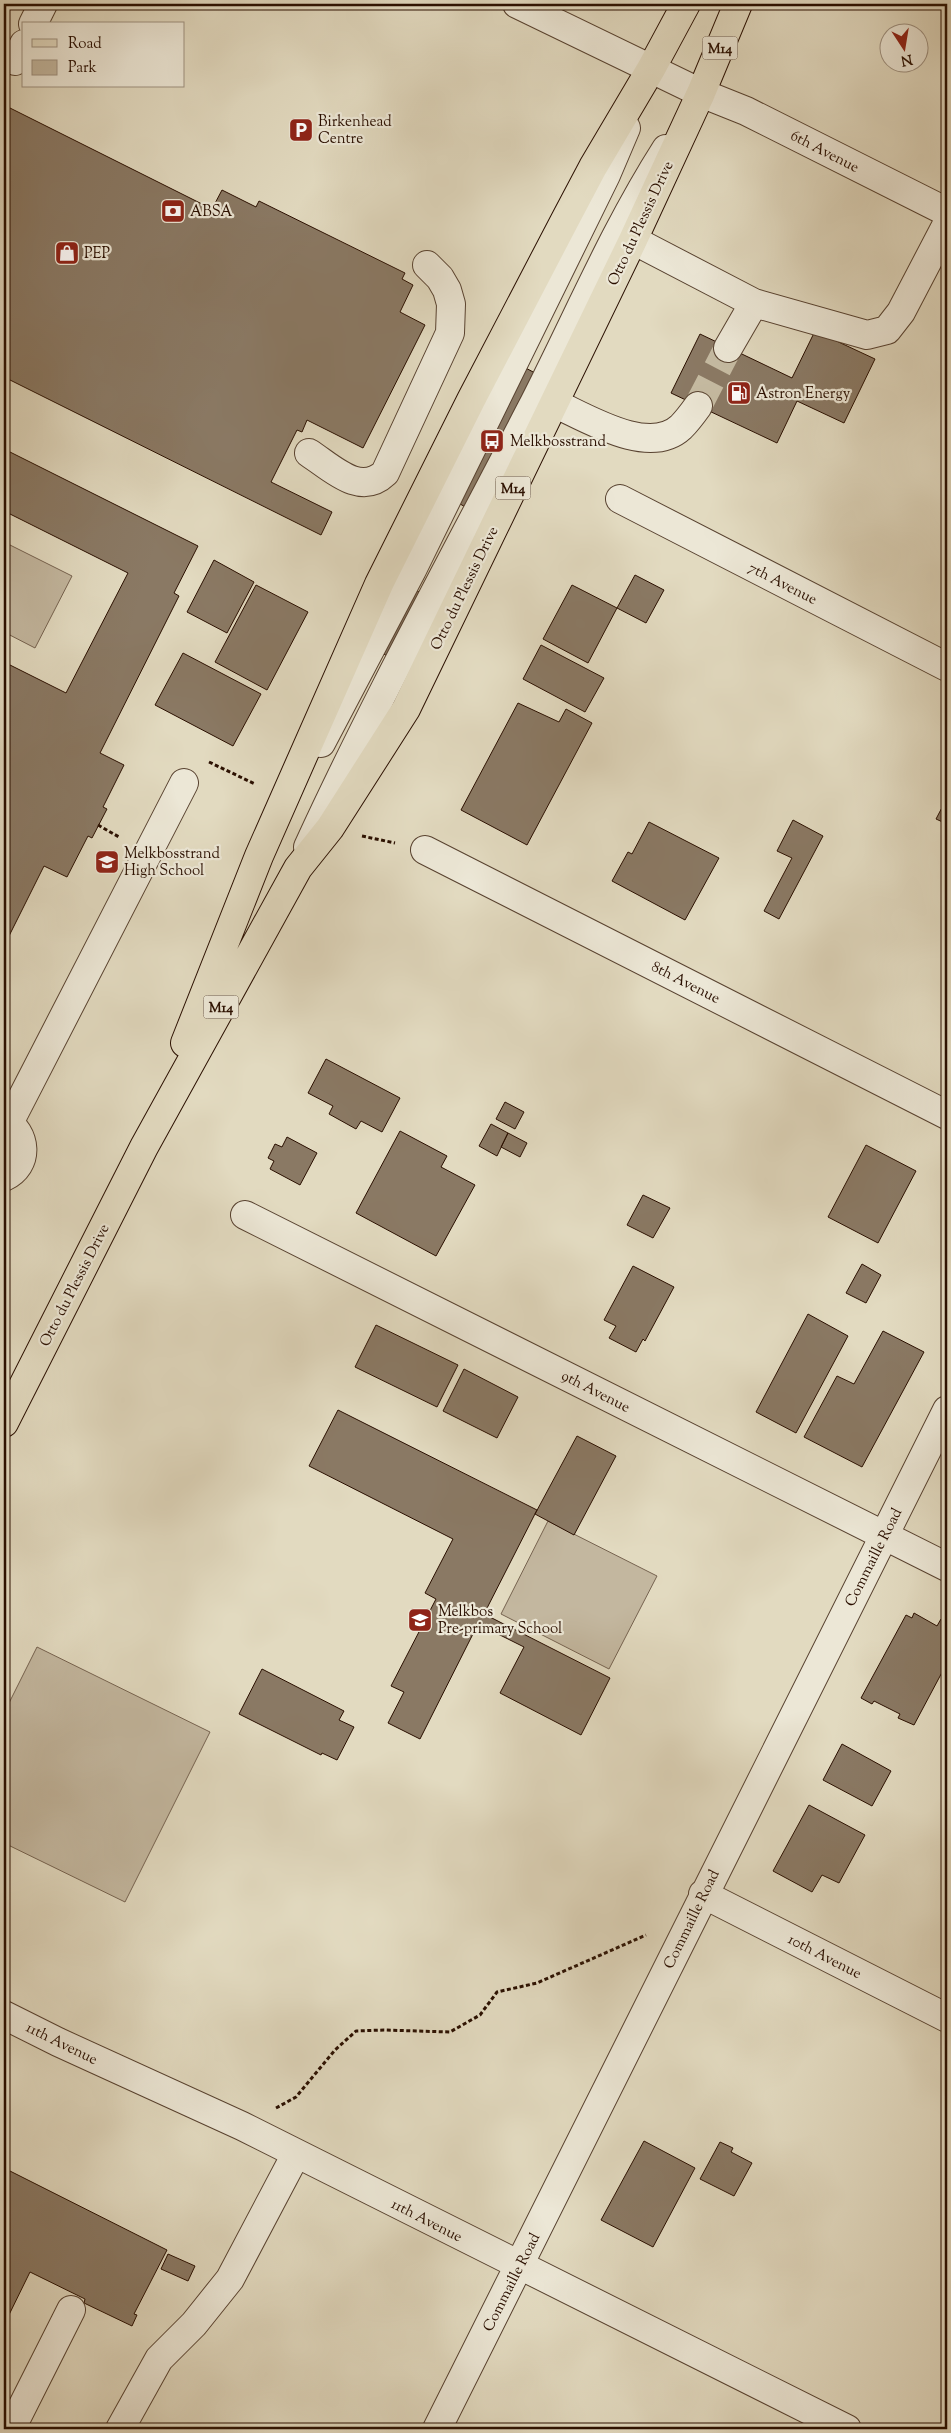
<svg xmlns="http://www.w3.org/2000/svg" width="951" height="2433" font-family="'Sorts Mill Goudy',serif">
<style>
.green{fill:#c3b79f;stroke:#766350}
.building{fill:#8a7964;stroke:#2a0f00}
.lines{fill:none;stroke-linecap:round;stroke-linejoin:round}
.minor-tunnel{stroke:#c6bca3;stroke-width:28;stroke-dasharray:28 14;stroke-linecap:butt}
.minor-casing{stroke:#584230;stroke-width:30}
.major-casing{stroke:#2a0f00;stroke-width:30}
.path{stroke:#2a0f00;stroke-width:3;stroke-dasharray:4 2.5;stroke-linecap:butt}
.minor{stroke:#ece7d6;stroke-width:28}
.major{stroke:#e2dac0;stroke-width:28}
.labels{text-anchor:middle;stroke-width:4.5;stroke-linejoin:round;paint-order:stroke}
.shield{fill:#ece7d6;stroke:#645040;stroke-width:1}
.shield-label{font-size:14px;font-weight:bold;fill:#2a0f00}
.poi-label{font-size:15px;fill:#2a0f00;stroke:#ece7d6;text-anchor:start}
.street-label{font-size:15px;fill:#2a0f00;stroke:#ece7d6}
</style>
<rect width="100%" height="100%" fill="#e2dac0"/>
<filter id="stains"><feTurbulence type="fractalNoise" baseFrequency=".004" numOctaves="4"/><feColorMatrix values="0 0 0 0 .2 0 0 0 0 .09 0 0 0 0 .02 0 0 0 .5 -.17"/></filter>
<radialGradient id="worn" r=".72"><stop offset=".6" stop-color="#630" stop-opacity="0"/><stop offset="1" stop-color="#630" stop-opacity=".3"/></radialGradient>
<path class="green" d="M4,542L72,576L35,648L4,632Z
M548,1521L657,1576L609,1669L501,1614Z
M37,1647L210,1732L125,1902L4,1843V1713Z"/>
<path class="building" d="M4,105L212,209L222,190L256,207L259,201L405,273L402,279L413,285L400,312L425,325L363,448L307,420L302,432L297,430L271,482L332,512L321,535L4,377Z
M815,331L875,359L844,423L797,401L777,443L671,393L700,334L792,378Z
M522,366L535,373L467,508L455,501Z
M4,449L198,546L174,593L179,596L100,753L124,765L103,807L107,809L92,838L88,836L67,877L44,866L4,946V662L66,693L128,573L4,511Z
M214,560L254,582L227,633L187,612Z
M635,575L664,590L646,623L617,608Z
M256,585L308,612L267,690L215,662Z
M572,585L617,608L588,663L543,639Z
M411,588L424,594L391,658L378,651Z
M541,645L604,678L585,712L523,679Z
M183,653L261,694L233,746L155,705Z
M518,703L559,722L566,709L592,723L527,845L461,810Z
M947,798V824L936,819Z
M793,820L823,836L779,919L764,911L792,858L777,851Z
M649,822L719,858L685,920L612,881L628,852L632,854Z
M326,1059L400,1098L382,1132L361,1121L356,1129L329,1114L333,1106L308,1093Z
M505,1102L524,1112L515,1129L496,1119Z
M491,1124L508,1133L497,1156L479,1146Z
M400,1131L447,1156L441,1167L475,1185L436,1256L356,1213Z
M508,1133L527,1143L520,1157L501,1147Z
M287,1137L317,1153L300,1185L270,1169L274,1161L268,1158L275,1144L282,1147Z
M866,1145L916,1171L878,1243L828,1217Z
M643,1195L670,1208L653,1238L627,1225Z
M862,1264L881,1275L866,1303L846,1293Z
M633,1266L674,1287L645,1341L643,1339L636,1352L609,1338L616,1326L604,1320Z
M808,1314L848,1336L796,1433L756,1412Z
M376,1325L458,1365L437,1407L355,1367Z
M883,1331L924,1352L862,1467L804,1437L837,1376L854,1384Z
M464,1369L518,1397L497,1438L443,1411Z
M338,1410L537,1510L484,1614L610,1678L581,1735L500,1693L524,1647L478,1624L420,1739L388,1723L404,1692L391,1686L436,1599L425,1593L453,1539L309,1466Z
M577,1436L616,1456L574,1535L535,1514Z
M914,1613L937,1626L941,1619L947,1622V1663L914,1725L898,1718L900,1714L874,1701L872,1704L861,1698L906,1615L912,1618Z
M262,1669L344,1711L339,1720L354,1727L337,1760L322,1753L321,1755L239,1714Z
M842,1744L891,1771L872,1806L823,1780Z
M809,1805L865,1835L839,1883L822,1875L812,1892L773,1871Z
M644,2141L695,2168L653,2247L601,2220Z
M720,2142L733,2148L731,2152L752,2163L734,2196L700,2179Z
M4,2168L167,2250L134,2314L137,2315L132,2326L84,2303L85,2299L30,2272L4,2325Z
M168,2254L195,2266L188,2281L161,2269Z"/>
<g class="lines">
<path class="minor-tunnel" d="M698,406L728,348"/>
<defs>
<path id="minor" d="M517,4L701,93L746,111L947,212
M33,24L43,4
M15,61L24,44
M633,240L754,303L867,335L887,330L901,312L947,224
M728,348L754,303
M554,403C587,418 649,457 681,427C687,421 693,413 698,406
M309,453C332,468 360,497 385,473L450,333L451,304L447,290L440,278L427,265
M620,499L947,667
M321,743L412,570L606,175L626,128
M308,847C376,699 455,556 530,411C575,324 613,232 666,149
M425,850L947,1115
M4,1120C27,1133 30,1165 4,1177
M9,1123L184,783
M245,1215L947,1567
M703,1894L947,2018
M4,2015L58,2042L242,2126L847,2429
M11,2429L71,2310
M120,2429L159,2359L194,2324L230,2279L296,2154
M437,2429L947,1410"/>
<path id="major" d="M185,1043L259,856L379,584L471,400L565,220L593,167L651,69L686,4
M4,1423L144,1147L298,868L330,828L406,709L633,240L701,93L738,4"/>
</defs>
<use href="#minor" class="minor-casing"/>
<use href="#major" class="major-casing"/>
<path class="path" d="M209,762L255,784
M98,825L119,837
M362,836L395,843
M276,2108L296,2097L335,2050L356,2031L384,2030L450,2032L480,2015L497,1992L537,1983L646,1935"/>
<use href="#minor" class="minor"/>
<use href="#major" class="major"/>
</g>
<defs>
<symbol id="parking-square" viewBox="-11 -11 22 22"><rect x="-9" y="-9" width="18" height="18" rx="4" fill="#8f2418" stroke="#ece7d6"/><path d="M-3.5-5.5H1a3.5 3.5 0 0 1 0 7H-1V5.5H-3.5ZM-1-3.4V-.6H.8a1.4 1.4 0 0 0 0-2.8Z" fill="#fff"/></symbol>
<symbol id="bank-square" viewBox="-11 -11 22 22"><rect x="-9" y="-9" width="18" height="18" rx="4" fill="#8f2418" stroke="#ece7d6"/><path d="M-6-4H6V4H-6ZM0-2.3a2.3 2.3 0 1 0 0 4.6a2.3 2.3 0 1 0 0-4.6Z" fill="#fff"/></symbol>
<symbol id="shop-square" viewBox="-11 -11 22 22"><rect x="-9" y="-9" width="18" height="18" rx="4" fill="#8f2418" stroke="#ece7d6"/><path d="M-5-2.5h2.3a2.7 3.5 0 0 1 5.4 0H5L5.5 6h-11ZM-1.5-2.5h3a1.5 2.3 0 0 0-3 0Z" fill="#fff"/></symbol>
<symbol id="fuel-square" viewBox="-11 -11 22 22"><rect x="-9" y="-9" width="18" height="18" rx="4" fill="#8f2418" stroke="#ece7d6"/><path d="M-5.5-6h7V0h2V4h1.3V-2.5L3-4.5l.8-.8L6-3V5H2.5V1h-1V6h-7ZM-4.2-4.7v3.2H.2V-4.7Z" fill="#fff"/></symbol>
<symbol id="bus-square" viewBox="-11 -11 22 22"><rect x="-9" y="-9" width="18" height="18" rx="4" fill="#8f2418" stroke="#ece7d6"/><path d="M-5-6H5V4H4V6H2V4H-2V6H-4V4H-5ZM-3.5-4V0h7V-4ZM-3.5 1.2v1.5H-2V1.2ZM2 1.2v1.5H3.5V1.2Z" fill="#fff"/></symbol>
<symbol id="school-square" viewBox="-11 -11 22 22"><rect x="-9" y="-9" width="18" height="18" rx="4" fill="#8f2418" stroke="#ece7d6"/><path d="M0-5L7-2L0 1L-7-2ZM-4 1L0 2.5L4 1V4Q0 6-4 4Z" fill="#fff"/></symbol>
</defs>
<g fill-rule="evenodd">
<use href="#parking-square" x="287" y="116" width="28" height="28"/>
<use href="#bank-square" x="159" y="197" width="28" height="28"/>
<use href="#shop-square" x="53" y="239" width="28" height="28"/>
<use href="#fuel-square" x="725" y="379" width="28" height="28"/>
<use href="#bus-square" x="478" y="427" width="28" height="28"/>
<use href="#school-square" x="93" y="848" width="28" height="28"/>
<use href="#school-square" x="406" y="1606" width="28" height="28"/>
</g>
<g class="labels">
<g class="shield">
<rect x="702.5" y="36.5" width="35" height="23" rx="4"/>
<rect x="495.5" y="476.5" width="35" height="23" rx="4"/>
<rect x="203.5" y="995.5" width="35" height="23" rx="4"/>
</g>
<g class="shield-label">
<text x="720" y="53">M14</text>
<text x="513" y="493">M14</text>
<text x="221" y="1012">M14</text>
</g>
<g class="poi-label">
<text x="318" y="126">Birkenhead<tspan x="318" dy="17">Centre</tspan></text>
<text x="190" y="216">ABSA</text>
<text x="84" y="258">PEP</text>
<text x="756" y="398">Astron Energy</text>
<text x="510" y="446">Melkbosstrand</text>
<text x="124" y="858">Melkbosstrand<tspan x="124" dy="17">High School</tspan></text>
<text x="438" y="1616">Melkbos<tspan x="438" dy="17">Pre-primary School</tspan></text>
</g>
<g class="street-label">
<text transform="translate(825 151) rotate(27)" y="5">6th Avenue</text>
<text transform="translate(640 223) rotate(-65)" y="5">Otto du Plessis Drive</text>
<text transform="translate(783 583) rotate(27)" y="5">7th Avenue</text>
<text transform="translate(464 588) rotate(-64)" y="5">Otto du Plessis Drive</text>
<text transform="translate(686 982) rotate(27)" y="5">8th Avenue</text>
<text transform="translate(74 1285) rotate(-63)" y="5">Otto du Plessis Drive</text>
<text transform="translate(596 1391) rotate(27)" y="5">9th Avenue</text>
<text transform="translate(873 1557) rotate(-63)" y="5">Commaille Road</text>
<text transform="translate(691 1919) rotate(-64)" y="5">Commaille Road</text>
<text transform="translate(825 1956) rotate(27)" y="5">10th Avenue</text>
<text transform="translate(62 2043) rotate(26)" y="5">11th Avenue</text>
<text transform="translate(427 2220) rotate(27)" y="5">11th Avenue</text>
<text transform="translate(511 2282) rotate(-63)" y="5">Commaille Road</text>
</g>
</g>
<rect width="951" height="2433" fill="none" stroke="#e2dac0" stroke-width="20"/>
<rect x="5" y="5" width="941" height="2423" fill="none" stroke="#2a0f00" stroke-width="2.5"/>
<rect x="10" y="10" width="931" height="2413" fill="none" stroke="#2a0f00"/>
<rect x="22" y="22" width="162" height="65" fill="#ece7d6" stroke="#9e9180"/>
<rect x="32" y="39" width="25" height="8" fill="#e2dac0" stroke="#9e9180"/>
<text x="68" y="48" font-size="15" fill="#2a0f00">Road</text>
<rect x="32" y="60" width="25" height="15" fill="#c3b79f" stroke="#9e9180"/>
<text x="68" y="72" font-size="15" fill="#2a0f00">Park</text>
<g transform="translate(904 48) rotate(168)"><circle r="24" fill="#ece7d6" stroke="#9e9180"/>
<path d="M0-4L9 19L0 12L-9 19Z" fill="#8f2418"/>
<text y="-8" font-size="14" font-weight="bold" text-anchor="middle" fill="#2a0f00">N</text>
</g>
<rect width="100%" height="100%" filter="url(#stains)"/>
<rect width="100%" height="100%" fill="url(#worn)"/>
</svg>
